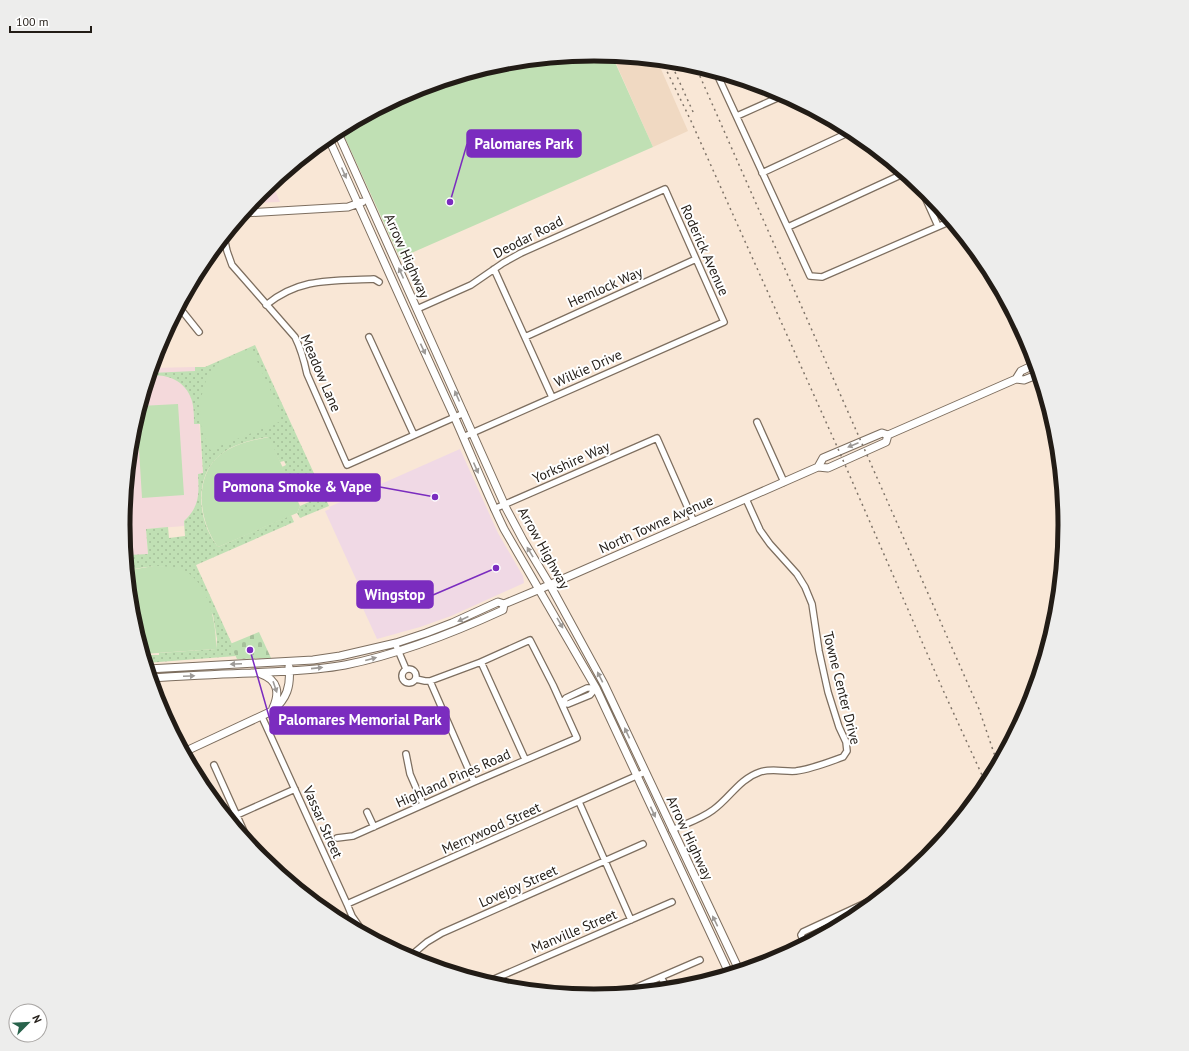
<svg xmlns="http://www.w3.org/2000/svg" width="1189" height="1051" font-family="'PT Sans',sans-serif">
<style>
.commercial{fill:#f0d9e5}
.built{fill:#f0d9c2}
.education{fill:#f4d9db}
.grass{fill:url(#grass-dots)}
.cemetery{fill:url(#cemetery-stones)}
.park{fill:#c0e0b4}
.lines{fill:none;stroke-linecap:round;stroke-linejoin:round}
.minor-casing{stroke:#7d6e5f;stroke-width:8}
.major-casing{stroke:#7d6e5f;stroke-width:9}
.minor{stroke:#fff;stroke-width:5.5}
.major{stroke:#fff;stroke-width:7}
.rail{stroke:#7f7469;stroke-width:1.5;stroke-dasharray:2 4;stroke-linecap:butt}
.oneway{fill:#9c9996}
.labels{text-anchor:middle;stroke-width:4;stroke-linejoin:round;paint-order:stroke}
.street-label{font-size:14px;fill:#221c16;stroke:#fff}
.rim{fill:none;stroke:#221c16;stroke-width:5}
.leader{fill:none;stroke:#7b2cbf;stroke-width:1.5}
.callout-dot{fill:#7b2cbf;stroke:#fff;stroke-width:1.5}
.callout{fill:#7b2cbf;stroke:#7b2cbf;stroke-width:1.5}
.callout-label{font-size:15px;text-anchor:middle;font-weight:bold;fill:#fff}
</style>
<defs>
<pattern id="grass-dots" width="8" height="8" patternUnits="userSpaceOnUse"><rect width="8" height="8" fill="#c0e0b4"/><path d="M2 2h.1M6 6h.1" fill="none" stroke="#a5c09a" stroke-width="1.8" stroke-linecap="round"/></pattern>
<pattern id="cemetery-stones" width="16" height="16" patternUnits="userSpaceOnUse"><rect width="16" height="16" fill="#c0e0b4"/><path d="M2 7V4a2 2 0 0 1 4 0v3zM10 15v-3a2 2 0 0 1 4 0v3z" fill="#a5c09a"/></pattern>
</defs>
<rect width="100%" height="100%" fill="#f9e7d6"/>
<path class="commercial" d="M460,449L498,533L523,576L524,583L451,616L420,627L377,639L360,602L365,599L325,511L330,509L329,507Z"/>
<path class="built" d="M620,57L657,60L688,131L653,147L614,59Z"/>
<path class="education" d="M272,183L280,202L252,203L261,192Z
M195,367L203,474H198L199,492L197,503L191,514L184,521V526L146,529L148,554L130,569H127L123,525L132,433L152,368Z"/>
<path class="grass" d="M255,345L329,506L300,518L297,513L300,506L309,502L304,491L300,492L302,497L296,499L282,467L286,465L284,461L280,462L268,437C251,440 233,444 219,456C193,478 198,522 218,547L291,515L294,522L196,565L232,644L231,645L236,656L146,663L145,659H150L149,655H159V653L216,649L217,639L213,615L185,572C165,565 150,565 130,570L129,555L148,554L146,529L168,527L169,538L185,536L184,521C200,506 199,494 198,474L203,473L200,424H194C194,416 194,406 191,398C185,381 167,373 149,376L151,373L195,371V367H205Z"/>
<path class="cemetery" d="M259,632L271,658L237,659L230,644Z"/>
<path class="park" d="M595,54L620,57L614,60L653,147L400,258L341,129L414,90L503,63Z
M251,348L282,415L279,422L210,450C208,444 204,437 202,430C197,411 202,373 220,362C230,357 241,353 251,348Z
M178,404L184,495L142,498L137,417L140,406Z
M269,437L300,506L297,513L218,547C199,522 193,477 220,455C234,444 252,440 269,437Z
M154,566C164,566 176,567 185,571C209,584 217,625 216,649L143,654L133,622L130,570Z"/>
<g class="lines">
<defs>
<path id="minor" d="M716,72L810,276L822,277L951,221
M737,116L784,95
M762,173L852,131
M920,186L938,226
M788,227L905,173
M224,237L227,251L232,265L295,337C301,349 304,360 307,374L347,465L464,413
M494,269L552,397
M266,305C300,277 333,281 374,279L379,282
M417,309L471,285L503,263L521,253L665,189L724,322L463,437
M176,313L183,312L199,332
M369,337L414,435
M525,337L696,259
M757,422L784,482
M494,509L657,438L694,522
M395,643L406,669
M481,662L525,759
M402 676a7 7 0 1 1 14 0a7 7 0 1 1-14 0Z
M416,679L425,681H430L474,782
M587,688H596L590,695L568,704L562,703L566,698Z
M262,717L347,904L352,916L366,936
M406,754L410,774L423,804
M214,765L251,847
M579,802L631,920
M367,812L374,827
M228,819L295,789
M672,830C685,824 701,819 713,810C730,798 739,779 760,772C772,768 784,772 796,771C812,769 829,762 843,757L847,751L846,742L839,727L828,692L819,651L812,604L805,587L797,574L770,544L760,530L746,499
M337,838L353,836L474,782L577,738L553,685L530,640L481,662L430,681
M347,904L645,772
M805,945L801,935L803,932L885,894
M408,958L427,942L442,933L643,844
M661,977L668,990
M485,983L672,902
M621,994L700,960"/>
<path id="major" d="M337,131L506,508L523,540L550,585L604,684L740,972
M328,137C370,230 411,323 454,416C471,454 486,492 504,529L596,688L730,975
M244,213L348,207L362,202
M1016,379L1024,380L1039,374
M818,467L823,458L882,433L888,435L1016,379L1021,371L1036,364
M148,669L313,660L340,656L396,643L426,633L452,623L498,602L504,604L540,589L818,467L828,468L886,442L888,435
M261,674C278,680 280,693 273,708
M150,678C184,676 217,674 251,673C282,671 314,671 345,665C400,654 451,634 503,610L504,604
M184,752L272,711C287,699 291,686 289,667"/>
</defs>
<use href="#minor" class="minor-casing"/>
<use href="#major" class="major-casing"/>
<use href="#minor" class="minor"/>
<use href="#major" class="major"/>
<path class="rail" d="M662,61L691,121L839,451L943,690L987,786
M670,61L694,114
M695,65L979,709L998,765"/>
</g>
<defs><path id="oneway-solid" d="M-6-.8H1V-3.2L6.5 0L1 3.2V.8H-6Z"/></defs>
<g class="oneway">
<use href="#oneway-solid" transform="translate(344 173) rotate(66)"/>
<use href="#oneway-solid" transform="translate(401 273) rotate(-114)"/>
<use href="#oneway-solid" transform="translate(423 349) rotate(65)"/>
<use href="#oneway-solid" transform="translate(457 396) rotate(-114)"/>
<use href="#oneway-solid" transform="translate(853 445) rotate(157)"/>
<use href="#oneway-solid" transform="translate(476 468) rotate(66)"/>
<use href="#oneway-solid" transform="translate(530 552) rotate(-121)"/>
<use href="#oneway-solid" transform="translate(463 619) rotate(155)"/>
<use href="#oneway-solid" transform="translate(560 623) rotate(60)"/>
<use href="#oneway-solid" transform="translate(371 659) rotate(-15)"/>
<use href="#oneway-solid" transform="translate(236 664) rotate(177)"/>
<use href="#oneway-solid" transform="translate(317 668) rotate(-6)"/>
<use href="#oneway-solid" transform="translate(189 676) rotate(-3)"/>
<use href="#oneway-solid" transform="translate(600 677) rotate(-117)"/>
<use href="#oneway-solid" transform="translate(275 687) rotate(71)"/>
<use href="#oneway-solid" transform="translate(627 733) rotate(-115)"/>
<use href="#oneway-solid" transform="translate(653 812) rotate(65)"/>
<use href="#oneway-solid" transform="translate(715 921) rotate(-116)"/>
</g>
<g class="labels">
<g class="street-label">
<text transform="translate(528 237) rotate(-27)" y="5">Deodar Road</text>
<text transform="translate(705 250) rotate(66)" y="5">Roderick Avenue</text>
<text transform="translate(407 256) rotate(66)" y="5">Arrow Highway</text>
<text transform="translate(605 287) rotate(-24)" y="5">Hemlock Way</text>
<text transform="translate(588 368) rotate(-24)" y="5">Wilkie Drive</text>
<text transform="translate(321 373) rotate(67)" y="5">Meadow Lane</text>
<text transform="translate(571 462) rotate(-24)" y="5">Yorkshire Way</text>
<text transform="translate(656 524) rotate(-24)" y="5">North Towne Avenue</text>
<text transform="translate(544 548) rotate(61)" y="5">Arrow Highway</text>
<text transform="translate(842 688) rotate(76)" y="5">Towne Center Drive</text>
<text transform="translate(453 778) rotate(-24)" y="5">Highland Pines Road</text>
<text transform="translate(323 822) rotate(66)" y="5">Vassar Street</text>
<text transform="translate(491 828) rotate(-24)" y="5">Merrywood Street</text>
<text transform="translate(690 838) rotate(65)" y="5">Arrow Highway</text>
<text transform="translate(518 886) rotate(-24)" y="5">Lovejoy Street</text>
<text transform="translate(574 931) rotate(-23)" y="5">Manville Street</text>
</g>
</g>
<path d="M0 0H1189V1051H0ZM130 525a464 464 0 1 1 928 0a464 464 0 1 1-928 0Z" fill="#ededec" fill-rule="evenodd"/>
<path class="rim" d="M130 525a464 464 0 1 1 928 0a464 464 0 1 1-928 0Z"/>
<path class="leader" d="M450 202L467 144M435 497L380 487M496 568L433 595M250 650L270 720"/>
<g class="callout-dot">
<circle cx="450" cy="202" r="4"/>
<circle cx="435" cy="497" r="4"/>
<circle cx="496" cy="568" r="4"/>
<circle cx="250" cy="650" r="4"/>
</g>
<g class="callout">
<rect x="467" y="130" width="114" height="27" rx="4"/>
<rect x="215" y="474" width="165" height="27" rx="4"/>
<rect x="357" y="581" width="76" height="27" rx="4"/>
<rect x="270" y="707" width="179" height="27" rx="4"/>
</g>
<g class="callout-label">
<text x="524" y="149">Palomares Park</text>
<text x="297" y="492">Pomona Smoke &amp; Vape</text>
<text x="395" y="600">Wingstop</text>
<text x="360" y="725">Palomares Memorial Park</text>
</g>
<g transform="translate(28 1023) rotate(66)"><circle r="19" fill="#ffffff" stroke="#a7a4a2"/>
<path d="M0-3L7 15L0 10L-7 15Z" fill="#28624b"/>
<text y="-6" font-size="11" font-weight="bold" text-anchor="middle" fill="#221c16">N</text>
</g>
<path d="M10 26v6h81v-6" fill="none" stroke="#221c16" stroke-width="2"/>
<text x="16" y="26" font-size="12" fill="#221c16" stroke="#ffffff" stroke-width="3" paint-order="stroke">100 m</text>
</svg>
